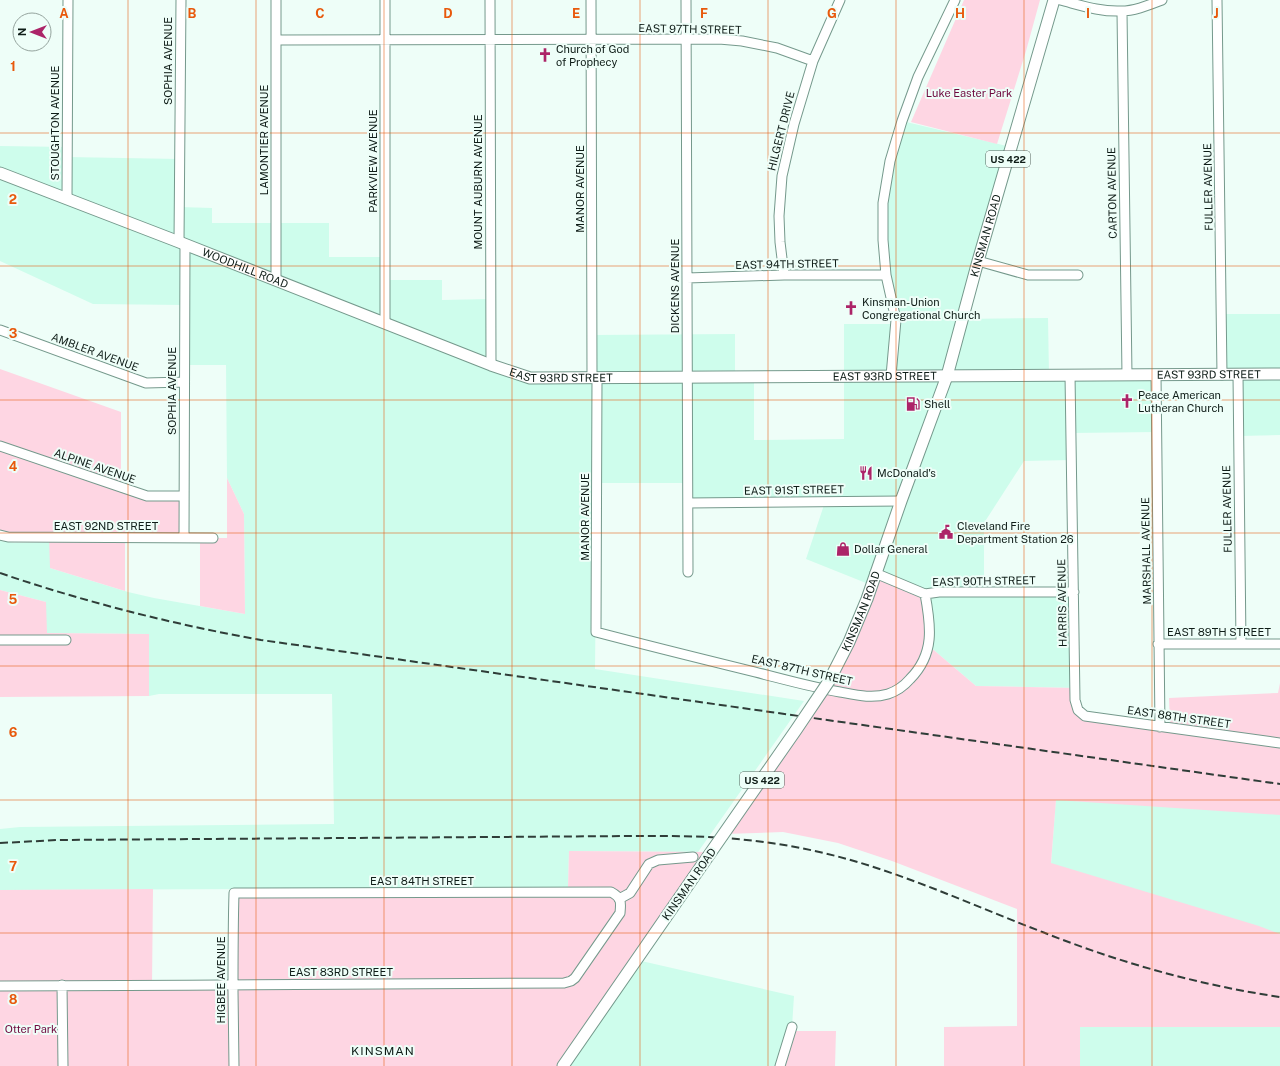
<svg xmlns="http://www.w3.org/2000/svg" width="1280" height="1066" font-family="'Public Sans',sans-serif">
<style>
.built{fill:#cefdec}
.green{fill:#fed6e3}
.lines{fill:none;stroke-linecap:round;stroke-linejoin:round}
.minor-casing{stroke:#75998c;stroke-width:11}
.major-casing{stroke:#75998c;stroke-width:13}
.minor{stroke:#fff;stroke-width:9}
.major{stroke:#fff;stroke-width:11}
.rail{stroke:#2f3d38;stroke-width:2;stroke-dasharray:8 4;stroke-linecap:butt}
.major-bridge-casing{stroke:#75998c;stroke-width:13;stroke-linecap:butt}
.major-bridge{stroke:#fff;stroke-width:11}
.grid{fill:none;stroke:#e8590c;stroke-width:1;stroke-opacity:0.55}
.labels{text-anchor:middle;stroke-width:4;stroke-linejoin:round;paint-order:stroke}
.shield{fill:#eefef8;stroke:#52605b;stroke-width:1}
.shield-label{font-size:10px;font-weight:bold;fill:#0f1d18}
.street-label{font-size:11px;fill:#0f1d18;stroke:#eefef8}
.poi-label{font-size:11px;fill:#0f1d18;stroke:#eefef8;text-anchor:start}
.park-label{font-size:11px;fill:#6f093f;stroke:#eefef8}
.neighbourhood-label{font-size:12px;letter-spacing:1px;fill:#0f1d18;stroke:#eefef8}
.grid-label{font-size:13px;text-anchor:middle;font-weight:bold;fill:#e8590c;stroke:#eefef8;stroke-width:4;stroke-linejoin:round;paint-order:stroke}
</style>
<rect width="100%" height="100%" fill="#eefef8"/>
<path class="built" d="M902,121L1011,147L962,319L1048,318L1049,375H1156L1157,432L1071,433V460L1024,461L984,523V592H1074L1075,688L976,686L929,646L871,585L806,559L825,502L688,503V483H597L595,669L804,701L698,852L569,851L568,888L0,890V829L20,827L334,824L332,694H159L149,696V634L46,633V602L0,590V541L14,543H50V568L128,592L154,598L245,614L244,514L227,478L226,365H184V305L93,304L0,261V146L67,147V157L180,159L179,207L212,208V223H329V257H385V280H442V300L490,299L491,365L530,378H592V335L735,334V377H754V440L844,439V324H895L886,275L883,203Z
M1221,314H1280V435L1239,436L1238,375H1222Z
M1057,784L1280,805V1066H1036Z
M637,960L794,996L792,1027L780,1066H563Z"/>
<path class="green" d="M964,0H1040L1026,51L997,144L911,122Z
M0,369L121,412V487L147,496H184V538H125V591L50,568L49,538L0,535Z
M227,478L244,514L245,614L200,606V538H227Z
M875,573L925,594L929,646L976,686L1075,688L1085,716L1280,743V815L1056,800L1051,863L1259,926L1280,934V1027H1080V1066H944V1027L1017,1026V909L892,861L838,843L783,832L724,834L829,681Z
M0,590L46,602L47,633L149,634V696L0,697Z
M1280,683V738L1170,724L1169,698L1278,693Z
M569,851L712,852L563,1066H0V890L153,889L152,985H233L234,893L568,888Z
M796,1031H836L835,1066H785Z"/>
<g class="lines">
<defs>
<path id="minor" d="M276,0V280
M490,0L491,365
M591,0L592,378
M686,0L688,572
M1060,0C1080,5 1100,12 1121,11C1135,11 1149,5 1162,0
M1217,0L1222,375
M1122,12L1127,375
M276,40L719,39L742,41L777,48L813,61
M67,199L68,0
M179,241L181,0
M978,261L1028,275H1078
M784,275L780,242L779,216L782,176L794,124L813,61L840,0
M687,278L784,275H886
M385,323V0
M0,330L146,383L184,382
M1070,375L1075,700L1078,710L1085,716L1280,743
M1156,375L1160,727
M1238,375L1241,644
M891,376L896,320L886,275L883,240V203L890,161L902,121L918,77L955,0
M597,378L596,632C649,646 702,659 755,672C783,679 811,687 840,692C856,695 872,699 888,694C897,691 904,686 910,679C935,654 931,626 925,594
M0,446L147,496H184
M688,503L901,501
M0,535L8,537L213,538
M184,538L185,244
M875,573L925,594L939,592H1074
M0,640H66
M1158,644H1280
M619,899L630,893L649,864L658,860L693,857
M62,985L63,1066
M0,986C188,985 376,985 564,983L571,981L575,978L620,913C621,902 622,898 611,892L234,893C233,926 233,958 233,991L234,1066
M780,1066L792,1027"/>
<g id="major">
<path id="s1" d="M0,173L174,240L491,365L530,378L1280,374"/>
<path id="s2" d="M829,681L849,642L867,599L901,501L947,376L978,261L1054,0"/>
<path d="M563,1066L693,878"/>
</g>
</defs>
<use href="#minor" class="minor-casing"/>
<use href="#major" class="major-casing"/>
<use href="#minor" class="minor"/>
<use href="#major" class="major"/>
<path class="rail" d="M0,573C85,602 172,624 261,640L1280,784
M0,843L58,840L638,836C667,836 697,836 725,838C766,841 808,848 847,859C915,878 979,908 1045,933C1121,963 1199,985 1280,997"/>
<defs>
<path id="major-bridge" d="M693,878L796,730L829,681"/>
</defs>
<use href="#major-bridge" class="major-bridge-casing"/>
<use href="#major-bridge" class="major-bridge"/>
</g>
<path class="grid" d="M128,0V1066M256,0V1066M384,0V1066M512,0V1066M640,0V1066M768,0V1066M896,0V1066M1024,0V1066M1152,0V1066M0,133H1280M0,266H1280M0,400H1280M0,533H1280M0,666H1280M0,800H1280M0,933H1280"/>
<defs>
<symbol id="church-bare" viewBox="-9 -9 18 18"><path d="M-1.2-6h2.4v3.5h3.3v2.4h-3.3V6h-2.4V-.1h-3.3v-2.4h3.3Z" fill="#ac2468" stroke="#eefef8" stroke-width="2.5" paint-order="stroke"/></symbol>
<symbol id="fuel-bare" viewBox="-9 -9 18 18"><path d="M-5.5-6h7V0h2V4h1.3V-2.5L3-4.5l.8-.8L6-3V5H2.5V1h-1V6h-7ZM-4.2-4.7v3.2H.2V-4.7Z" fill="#ac2468" stroke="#eefef8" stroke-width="2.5" paint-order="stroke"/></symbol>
<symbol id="restaurant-bare" viewBox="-9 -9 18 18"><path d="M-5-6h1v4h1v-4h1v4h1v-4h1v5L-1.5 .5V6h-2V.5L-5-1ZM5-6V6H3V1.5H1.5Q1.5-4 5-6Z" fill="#ac2468" stroke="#eefef8" stroke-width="2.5" paint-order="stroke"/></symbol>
<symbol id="civic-bare" viewBox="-9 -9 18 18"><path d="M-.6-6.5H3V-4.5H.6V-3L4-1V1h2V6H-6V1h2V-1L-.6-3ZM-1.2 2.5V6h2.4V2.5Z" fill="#ac2468" stroke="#eefef8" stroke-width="2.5" paint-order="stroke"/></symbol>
<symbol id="shop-bare" viewBox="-9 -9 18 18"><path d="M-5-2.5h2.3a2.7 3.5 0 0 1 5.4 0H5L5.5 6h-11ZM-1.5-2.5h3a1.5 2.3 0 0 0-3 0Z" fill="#ac2468" stroke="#eefef8" stroke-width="2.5" paint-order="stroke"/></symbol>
</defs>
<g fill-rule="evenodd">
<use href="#church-bare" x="535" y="45" width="20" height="20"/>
<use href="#church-bare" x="841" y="298" width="20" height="20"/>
<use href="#church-bare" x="1117" y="391" width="20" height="20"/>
<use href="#fuel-bare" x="903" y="394" width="20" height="20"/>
<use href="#restaurant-bare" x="856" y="463" width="20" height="20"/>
<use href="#civic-bare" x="936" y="522" width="20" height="20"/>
<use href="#shop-bare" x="833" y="539" width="20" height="20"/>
</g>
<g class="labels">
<g class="shield">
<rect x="986" y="151" width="44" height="16" rx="3"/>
<rect x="740" y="772" width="44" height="16" rx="3"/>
</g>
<g class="shield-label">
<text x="1008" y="163">US 422</text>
<text x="762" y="784">US 422</text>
</g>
<g class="street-label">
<text transform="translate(690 29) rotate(1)" y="4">EAST 97TH STREET</text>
<text transform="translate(168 61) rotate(-90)" y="4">SOPHIA AVENUE</text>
<text transform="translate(55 123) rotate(-90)" y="4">STOUGHTON AVENUE</text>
<text transform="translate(781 131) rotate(-76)" y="4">HILGERT DRIVE</text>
<text transform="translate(264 140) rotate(-90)" y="4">LAMONTIER AVENUE</text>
<text transform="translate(373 161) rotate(-90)" y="4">PARKVIEW AVENUE</text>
<text transform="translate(478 182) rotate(-90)" y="4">MOUNT AUBURN AVENUE</text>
<text transform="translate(1208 187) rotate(-91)" y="4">FULLER AVENUE</text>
<text transform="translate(580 189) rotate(-90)" y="4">MANOR AVENUE</text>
<text transform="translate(1112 193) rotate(-91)" y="4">CARTON AVENUE</text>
<text dy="4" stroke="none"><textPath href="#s2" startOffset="473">KINSMAN ROAD</textPath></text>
<text transform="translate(787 264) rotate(-1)" y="4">EAST 94TH STREET</text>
<text dy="4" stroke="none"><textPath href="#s1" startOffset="263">WOODHILL ROAD</textPath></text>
<text transform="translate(675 286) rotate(-90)" y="4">DICKENS AVENUE</text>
<text transform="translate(95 352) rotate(20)" y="4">AMBLER AVENUE</text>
<text dy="4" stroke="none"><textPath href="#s1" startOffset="599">EAST 93RD STREET</textPath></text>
<text dy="4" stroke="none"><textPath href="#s1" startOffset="1247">EAST 93RD STREET</textPath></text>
<text dy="4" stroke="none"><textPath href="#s1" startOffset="923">EAST 93RD STREET</textPath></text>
<text transform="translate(172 391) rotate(-90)" y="4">SOPHIA AVENUE</text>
<text transform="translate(95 466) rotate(19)" y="4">ALPINE AVENUE</text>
<text transform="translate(794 490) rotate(-1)" y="4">EAST 91ST STREET</text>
<text transform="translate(1227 509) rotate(-91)" y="4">FULLER AVENUE</text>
<text transform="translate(585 517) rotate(-90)" y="4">MANOR AVENUE</text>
<text x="106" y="530">EAST 92ND STREET</text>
<text transform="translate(1146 551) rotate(-91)" y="4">MARSHALL AVENUE</text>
<text transform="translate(984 581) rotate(-1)" y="4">EAST 90TH STREET</text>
<text transform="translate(1062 603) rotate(-91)" y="4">HARRIS AVENUE</text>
<text dy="4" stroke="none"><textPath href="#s2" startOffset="77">KINSMAN ROAD</textPath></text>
<text x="1219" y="636">EAST 89TH STREET</text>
<text transform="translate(802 670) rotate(13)" y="4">EAST 87TH STREET</text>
<text transform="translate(1179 717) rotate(8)" y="4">EAST 88TH STREET</text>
<text x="422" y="885">EAST 84TH STREET</text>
<text transform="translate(689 884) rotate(-55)" y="4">KINSMAN ROAD</text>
<text x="341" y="976">EAST 83RD STREET</text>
<text transform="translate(221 980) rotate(-90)" y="4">HIGBEE AVENUE</text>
</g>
<g class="poi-label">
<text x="556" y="53">Church of God<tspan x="556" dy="13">of Prophecy</tspan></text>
<text x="862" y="306">Kinsman-Union<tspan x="862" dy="13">Congregational Church</tspan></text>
<text x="1138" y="399">Peace American<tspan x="1138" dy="13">Lutheran Church</tspan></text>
<text x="924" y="408">Shell</text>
<text x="877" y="477">McDonald's</text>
<text x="957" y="530">Cleveland Fire<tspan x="957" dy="13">Department Station 26</tspan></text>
<text x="854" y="553">Dollar General</text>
</g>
<g class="park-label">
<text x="969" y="97">Luke Easter Park</text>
<text x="31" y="1033">Otter Park</text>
</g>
<g class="neighbourhood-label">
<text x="383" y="1055">KINSMAN</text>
</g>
</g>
<g class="grid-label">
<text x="64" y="18">A</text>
<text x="192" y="18">B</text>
<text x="320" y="18">C</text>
<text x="448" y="18">D</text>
<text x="576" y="18">E</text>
<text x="704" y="18">F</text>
<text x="832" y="18">G</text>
<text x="960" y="18">H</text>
<text x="1088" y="18">I</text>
<text x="1216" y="18">J</text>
<text x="13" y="71">1</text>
<text x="13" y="204">2</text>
<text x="13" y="338">3</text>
<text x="13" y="471">4</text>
<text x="13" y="604">5</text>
<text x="13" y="737">6</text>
<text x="13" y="871">7</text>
<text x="13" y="1004">8</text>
</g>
<g transform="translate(32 32) rotate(270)"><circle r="19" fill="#eefef8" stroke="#95a49e"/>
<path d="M0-3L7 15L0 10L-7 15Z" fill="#ac2468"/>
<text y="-6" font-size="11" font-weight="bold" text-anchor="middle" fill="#0f1d18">N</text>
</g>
</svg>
